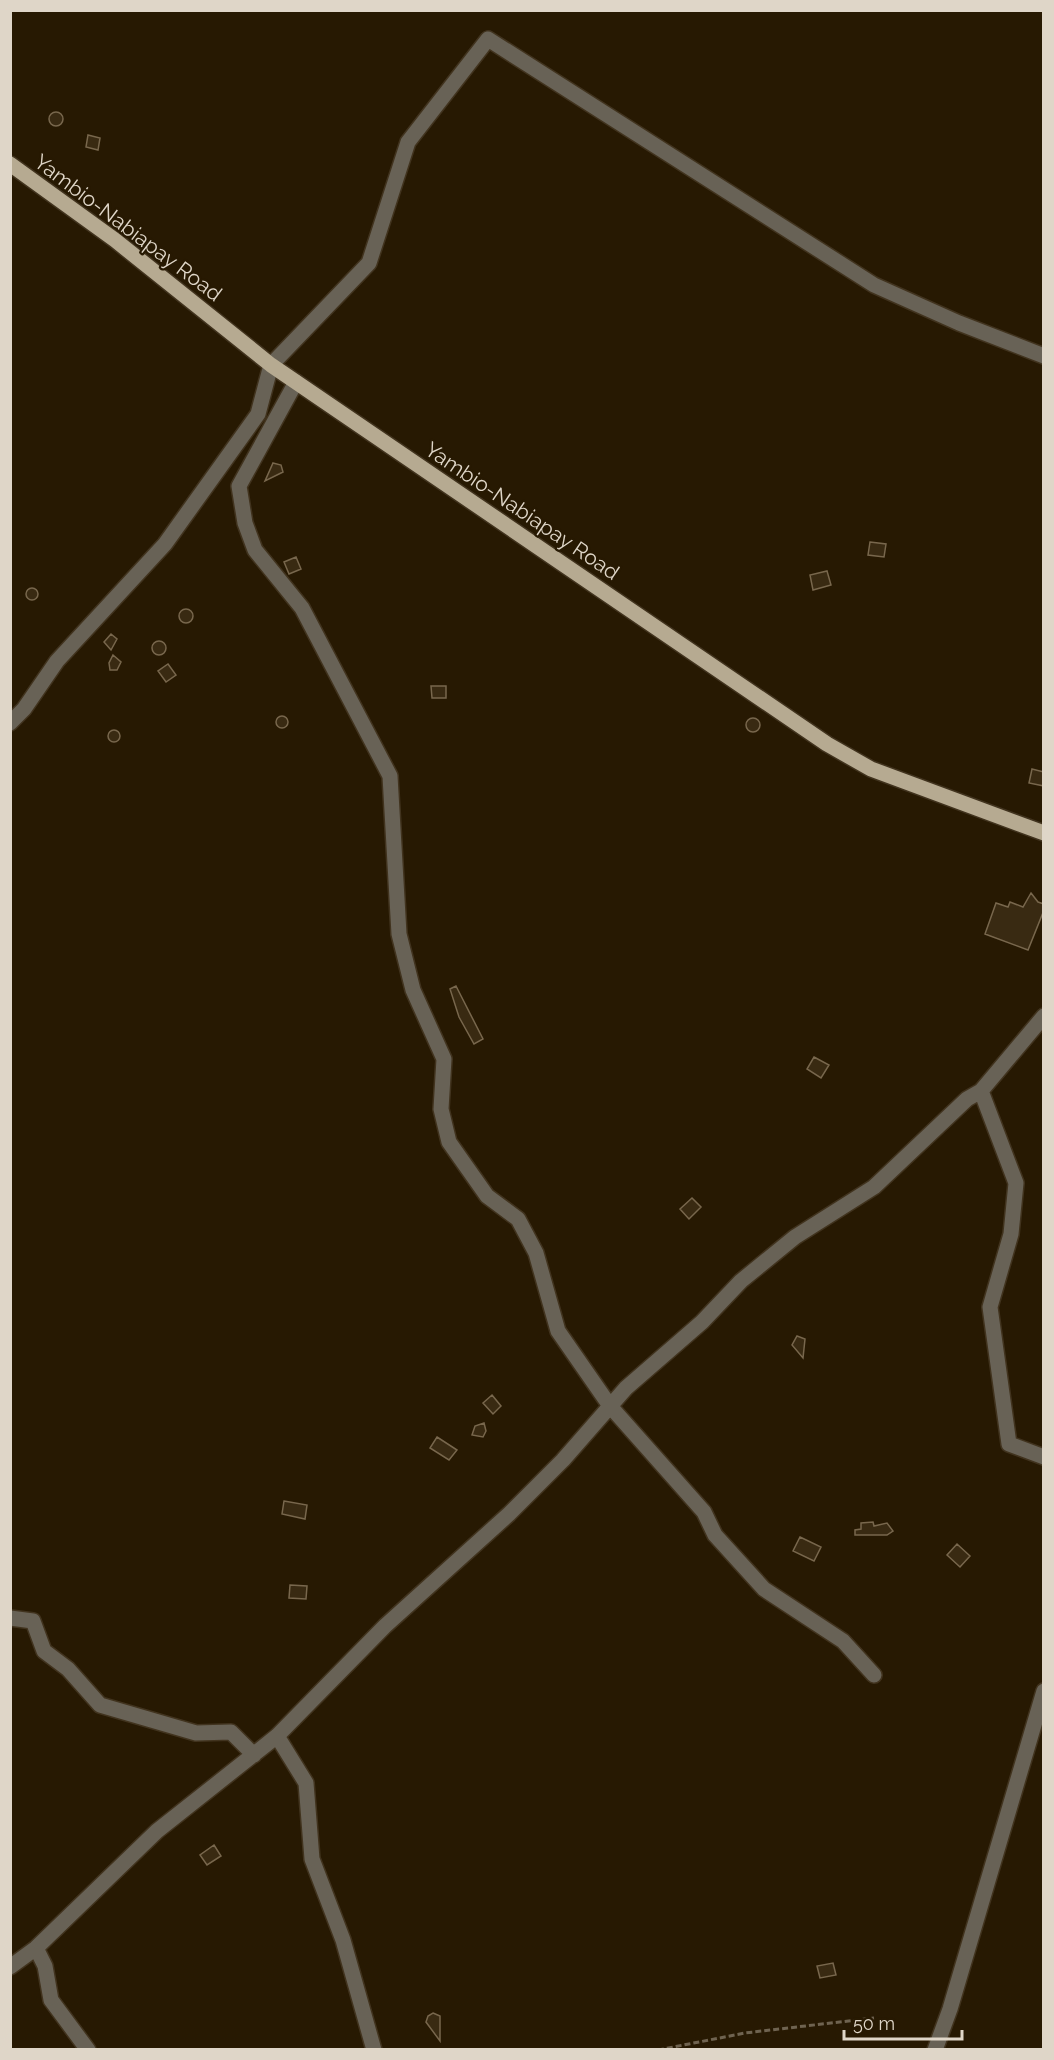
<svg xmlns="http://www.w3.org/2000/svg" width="1054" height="2060" font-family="Raleway,sans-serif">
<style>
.building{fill:#392a12;stroke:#78674d;stroke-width:1.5}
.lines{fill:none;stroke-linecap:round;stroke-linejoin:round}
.minor-casing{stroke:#41331e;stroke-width:18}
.major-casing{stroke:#41331e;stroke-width:18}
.path{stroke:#6f6350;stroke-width:3;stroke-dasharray:6 3;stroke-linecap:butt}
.minor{stroke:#686256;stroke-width:15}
.major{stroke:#b6aa91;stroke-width:15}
.labels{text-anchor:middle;stroke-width:4.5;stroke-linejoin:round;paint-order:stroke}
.street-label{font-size:21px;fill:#dfd6c8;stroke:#271902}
</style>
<rect width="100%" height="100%" fill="#271902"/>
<path class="building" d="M49 119a7 7 0 1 1 14 0a7 7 0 1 1-14 0Z
M88,135L100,138L98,150L86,147Z
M273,463L281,465L283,472L265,481Z
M870,542L886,544L884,557L868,555Z
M296,557L301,569L289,574L284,562Z
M827,571L831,585L813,590L810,575Z
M26 594a6 6 0 1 1 12 0a6 6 0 1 1-12 0Z
M179 616a7 7 0 1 1 14 0a7 7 0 1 1-14 0Z
M111,634L117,639L111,650L104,642Z
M152 648a7 7 0 1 1 14 0a7 7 0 1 1-14 0Z
M113,655L121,662L117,670H110L109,663Z
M168,664L176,675L166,682L158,671Z
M431,686H446V698H432Z
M276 722a6 6 0 1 1 12 0a6 6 0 1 1-12 0Z
M746 725a7 7 0 1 1 14 0a7 7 0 1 1-14 0Z
M108 736a6 6 0 1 1 12 0a6 6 0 1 1-12 0Z
M1032,769L1044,772V786L1029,783Z
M1031,893L1038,902L1044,904V910L1028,950L985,934L996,903L1008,907L1010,902L1023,907Z
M456,986L483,1039L474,1044L459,1017L450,989Z
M814,1057L829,1065L821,1078L807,1069Z
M692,1198L701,1207L689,1219L680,1209Z
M797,1336L805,1339L803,1358L792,1345Z
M492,1395L501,1406L493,1414L483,1403Z
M484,1423L486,1431L483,1437L472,1435L475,1426Z
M437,1437L457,1450L449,1460L430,1448Z
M284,1501L307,1505L305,1519L282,1514Z
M873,1522L874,1526L887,1523L893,1531L887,1535H855V1530L861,1529V1523Z
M800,1537L821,1547L814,1561L793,1551Z
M957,1544L970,1556L960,1567L947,1555Z
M290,1585L307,1586L306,1599L289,1598Z
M214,1845L221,1856L207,1865L200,1855Z
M833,1963L836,1975L820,1978L817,1966Z
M433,2013L440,2016V2041L426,2022L428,2016Z"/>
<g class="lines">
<defs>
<path id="minor" d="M296,382L239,486L245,523L255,550L302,608L390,776L399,934L413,990L444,1059L441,1109L449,1142L487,1196L518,1219L536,1253L558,1331L610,1406L704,1512L715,1535L764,1589L843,1641L874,1675
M10,723L24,709L57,661L165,544L258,414L271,365L369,263L408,142L488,39L874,285L959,323L1044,356
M981,1091L1016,1183L1011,1234L990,1307L1009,1444L1044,1457
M10,1618L33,1621L44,1651L68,1669L100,1705L196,1733L231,1732L254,1755
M277,1736L306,1783L312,1859L343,1940L374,2050
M36,1948L45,1966L51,2000L88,2050
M10,1967L36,1948L157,1831L277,1736L385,1626L509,1514L563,1460L626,1388L702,1322L741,1281L795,1237L874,1187L967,1099L981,1091L1044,1016
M935,2050L950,2009L1044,1691"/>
<path id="major" d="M10,164L115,240L271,365L827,744L871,769L1044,833"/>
</defs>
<use href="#minor" class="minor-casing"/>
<use href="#major" class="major-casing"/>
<path class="path" d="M658,2050L745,2033L874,2018"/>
<use href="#minor" class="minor"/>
<use href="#major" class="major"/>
</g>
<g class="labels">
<g class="street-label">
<text transform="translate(128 228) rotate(37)" y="7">Yambio-Nabiapay Road</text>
<text transform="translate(522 511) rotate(34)" y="7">Yambio-Nabiapay Road</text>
</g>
</g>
<rect width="1054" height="2060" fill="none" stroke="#dfd6c8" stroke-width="24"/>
<path d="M844 2030v9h118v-9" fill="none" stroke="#dfd6c8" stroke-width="3"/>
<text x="853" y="2030" font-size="18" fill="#dfd6c8" stroke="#271902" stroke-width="4.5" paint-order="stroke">50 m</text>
</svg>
